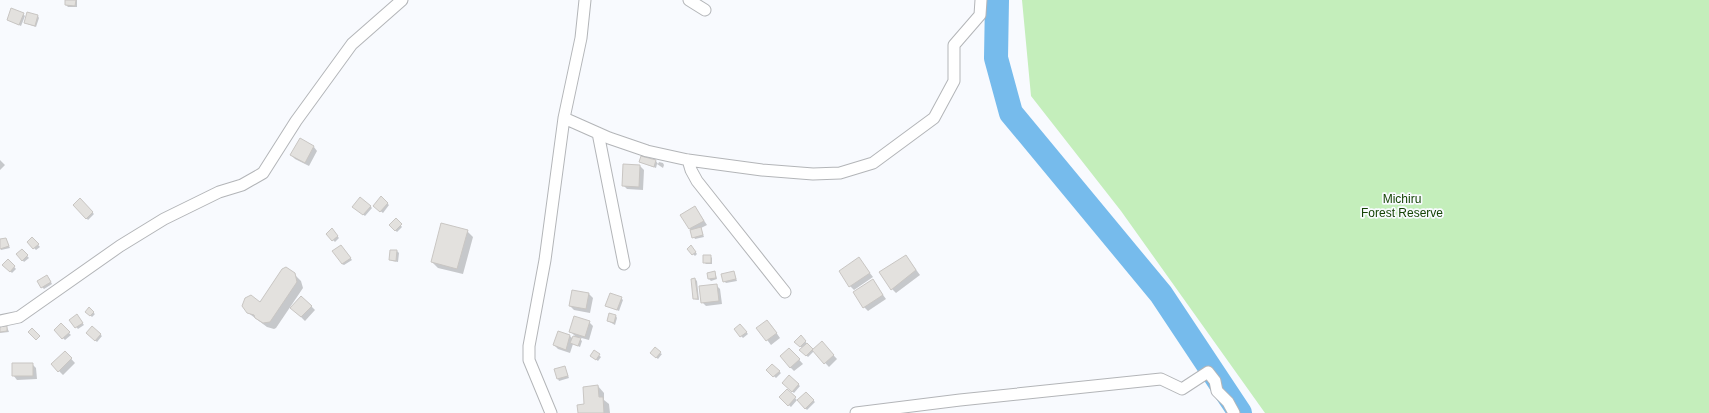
<svg xmlns="http://www.w3.org/2000/svg" width="1709" height="413" font-family="Helvetica,sans-serif">
<style>
.green{fill:#c4eebb}
.shadow{fill:#0003}
.lines{fill:none;stroke-linecap:round;stroke-linejoin:round}
.river{stroke:#76bbec;stroke-width:24}
.building{fill:#e3e1de;stroke:#c9c6c3}
.street-casing{stroke:#b3b5b8;stroke-width:13}
.street{stroke:#fff;stroke-width:11}
.labels{text-anchor:middle;stroke-width:3.5;stroke-linejoin:round;paint-order:stroke}
.park-label{font-size:12px;fill:#154405;stroke:#f8fafe}
</style>
<rect width="100%" height="100%" fill="#f8fafe"/>
<path class="green" d="M1022,0H1709V413H1265L1121,211L1031,96Z"/>
<path class="shadow" d="M66,0H77V7H68L66,5Z
M23,14L25,16L21,26L10,21Z
M38,16L39,18L36,27L25,23Z
M314,147L317,151L309,166L295,159L291,155Z
M0,160L5,165L0,170Z
M656,161L658,164L659,162L663,163L664,165L663,168L657,164L656,168L640,162Z
M640,166L644,170L643,190L627,189L623,185Z
M381,198L389,205L383,213L374,206Z
M80,200L94,214L88,220L75,205Z
M370,206L372,208L365,216L355,208Z
M695,207L707,225L701,228L704,237L695,239L682,215Z
M396,220L402,227L397,232L390,225Z
M332,230L339,238L335,242L327,234Z
M467,231L473,237L463,274L438,268L432,262Z
M32,238L40,247L36,250L28,242Z
M6,239L10,248L1,250L0,240Z
M691,246L697,254L695,256L688,249Z
M343,248L352,260L344,265L342,264Z
M22,250L29,258L24,262L18,254Z
M397,251L399,253L398,262L392,261L390,259Z
M710,256L712,258V264H706L704,262Z
M906,256L920,275L896,293L892,289Z
M859,259L873,277L854,290L850,286Z
M8,260L16,269L12,273L4,265Z
M715,272L717,279L711,281L709,279Z
M734,272L737,281L726,283L724,281Z
M294,274L301,281L303,288L276,328L274,329L267,327L247,312Z
M49,278L52,284L44,289L42,287Z
M695,279L697,281L699,300L694,299Z
M873,281L886,299L868,311L864,307Z
M716,285L720,289L722,304L706,306L702,302Z
M573,291L589,294L593,298L590,313L574,310L570,306Z
M621,298L623,300L619,311L607,306Z
M311,306L315,310L305,321L292,308Z
M89,309L95,314L92,317L87,312Z
M616,316L617,318L615,325L608,321Z
M78,317L84,325L78,329L70,320Z
M589,322L593,326L589,340L578,337L582,341L580,347L573,344L570,353L558,349L554,345L559,332L570,336L573,339L577,338L571,332Z
M61,325L71,335L65,340L55,330Z
M771,325L780,338L771,345L758,328Z
M0,327H7L9,332L0,333Z
M742,327L748,334L743,338L735,330Z
M92,328L102,336L97,342L88,333Z
M801,337L813,350L822,343L837,359L829,367L814,351L808,357L801,350L802,348L796,342Z
M594,351L601,357L598,361L593,357Z
M65,352L75,363L63,375L52,364Z
M651,353H660L662,354L658,359Z
M793,353L803,364L794,371L790,367Z
M32,364L36,368L37,379L17,380L13,375Z
M772,365L781,373L776,378L767,370Z
M565,367L569,378L559,381L558,379Z
M789,376L800,386L794,393L783,383Z
M598,386L604,393V400L609,404L610,413H579Z
M787,390L797,400L791,407L780,397Z
M806,393L815,402L807,410L798,400Z"/>
<g class="lines">
<path class="river" d="M997,0L996,58L1011,113L1161,294L1240,413"/>
</g>
<path class="building" d="M65,0H76L75,6L65,5Z
M11,8L24,13L19,25L7,20Z
M27,12L38,15L35,26L24,23Z
M300,138L314,146L305,163L290,155Z
M641,156L656,160L654,167L639,162Z
M623,164L640,165L639,187L622,186Z
M381,196L388,203L380,212L373,206Z
M360,197L371,206L363,215L352,207Z
M80,198L93,212L86,219L73,205Z
M695,206L704,221L689,229L680,215Z
M396,218L402,224L395,231L389,225Z
M441,223L468,230L457,269L431,262Z
M701,227L703,235L692,238L690,230Z
M332,228L338,236L332,241L326,234Z
M32,237L39,244L33,249L27,242Z
M6,238L9,246L0,249V239Z
M341,245L351,258L342,264L332,251Z
M691,245L696,252L692,255L687,249Z
M22,249L28,255L22,261L16,254Z
M390,250H397L396,261L389,260Z
M703,255H711V263H703Z
M906,255L916,270L891,290L879,272Z
M859,257L870,273L849,287L839,271Z
M8,259L15,266L10,272L2,265Z
M286,267L295,273L297,282L270,322L263,323L255,318L254,315L247,313L242,306L245,298L251,295L260,302L282,269Z
M715,271L716,278L708,279L707,273Z
M734,271L736,279L723,282L721,274Z
M47,275L51,282L41,288L37,281Z
M695,278L698,299H693L691,279Z
M873,279L883,295L863,308L853,292Z
M717,284L719,301L701,303L699,286Z
M572,290L589,293L586,309L569,306Z
M610,293L622,297L617,310L605,306Z
M301,296L312,306L301,317L290,308Z
M89,307L94,312L90,316L85,312Z
M609,313L616,315L614,323L607,321Z
M77,314L83,323L75,328L69,320Z
M574,316L590,321L585,337L569,332Z
M767,320L777,333L766,341L756,328Z
M61,323L70,332L62,339L54,330Z
M740,324L747,332L740,337L734,329Z
M0,326H7V331L0,332Z
M92,326L101,334L95,341L86,333Z
M32,328L40,336L36,340L28,332Z
M558,331L570,335L566,350L553,345Z
M801,335L806,341L800,347L794,342Z
M573,336L581,338L578,346L570,343Z
M822,341L834,355L824,364L812,350Z
M807,343L813,349L806,356L799,350Z
M655,347L661,352L656,358L650,353Z
M789,348L800,359L790,368L780,356Z
M594,350L600,354L596,360L590,356Z
M65,351L72,358L58,372L51,364Z
M12,363H33V376H12Z
M772,364L780,371L773,377L766,370Z
M565,366L568,376L557,379L554,369Z
M789,375L799,384L792,392L782,383Z
M598,385L599,397H603L604,413H578L577,405L584,404L583,387Z
M787,389L796,397L788,406L779,397Z
M806,392L814,400L805,409L797,400Z"/>
<g class="lines">
<defs>
<path id="street" d="M689,0L705,10
M564,118L609,138L647,151L688,160L762,170L813,174L840,173L873,163L934,118L954,81V45L980,15L981,0
M598,133L624,264
M688,160L691,170L697,181L785,292
M0,321L19,317L120,246L164,219L219,192L242,185L263,173L296,121L352,44L402,0
M551,413L529,360V346L545,260L564,118L581,38L585,0
M856,413L960,400L1161,379L1182,389L1208,372L1215,381L1217,391L1228,402L1234,413"/>
</defs>
<use href="#street" class="street-casing"/>
<use href="#street" class="street"/>
</g>
<g class="labels">
<g class="park-label">
<text x="1402" y="203">Michiru<tspan x="1402" dy="14">Forest Reserve</tspan></text>
</g>
</g>
</svg>
